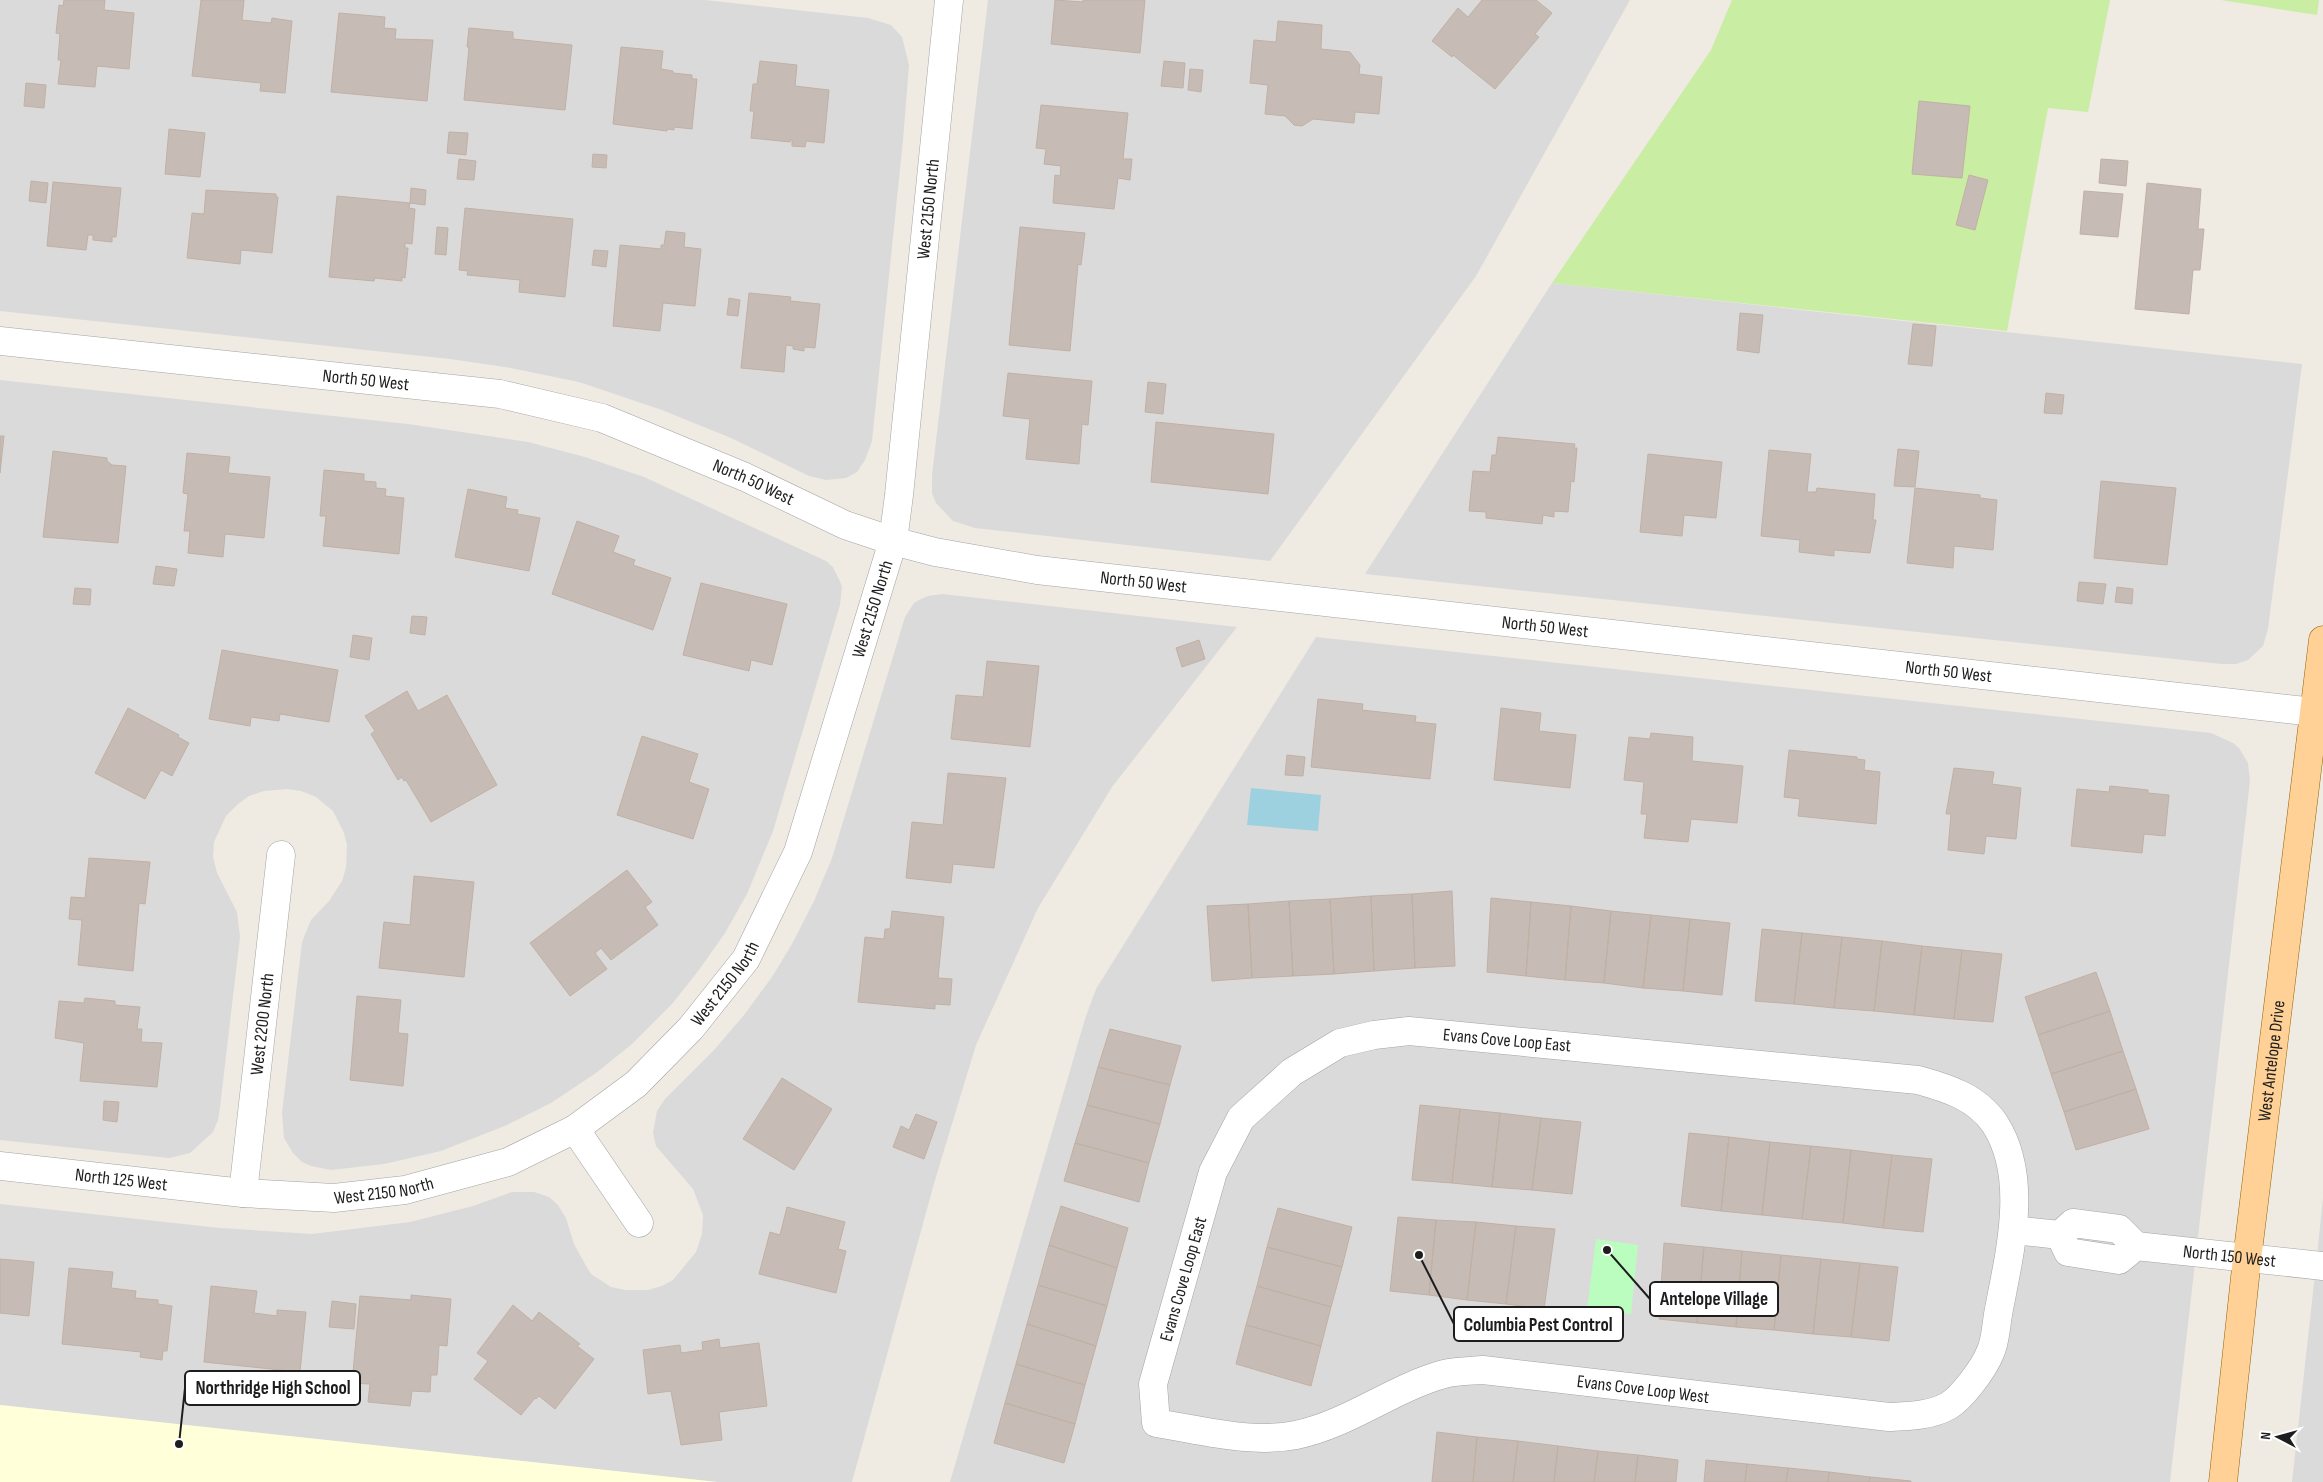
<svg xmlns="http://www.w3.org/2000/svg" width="2323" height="1482" font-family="'Sofia Sans Condensed',sans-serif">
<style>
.residential{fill:#dbdada}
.education{fill:#ffffda}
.grass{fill:#c8eda3}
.park{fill:#bafdbf}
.water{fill:#9ed1e0}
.building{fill:#c7bcb5;stroke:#c1b0a3}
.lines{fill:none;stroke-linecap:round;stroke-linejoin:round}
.minor-casing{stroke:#a4a4a4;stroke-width:29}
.major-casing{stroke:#956300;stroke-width:29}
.minor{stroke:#fff;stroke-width:28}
.major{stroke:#ffd196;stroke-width:28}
.labels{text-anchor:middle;stroke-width:4;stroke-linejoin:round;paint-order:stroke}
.street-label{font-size:18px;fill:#1d1d1d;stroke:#fff}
.leader{fill:none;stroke:#1d1d1d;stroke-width:2}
.callout-dot{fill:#1d1d1d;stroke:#fff;stroke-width:2}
.callout{fill:#fff;stroke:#1d1d1d;stroke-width:2}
.callout-label{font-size:19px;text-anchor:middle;font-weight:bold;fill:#1d1d1d}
</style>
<rect width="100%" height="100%" fill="#efeae2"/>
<path class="residential" d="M0,0H705L868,18L891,25L902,37L909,65L903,140L872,441L865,460L857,472L846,478L826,480L809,476L731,438L662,410L579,382L505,367L450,359L0,311Z
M988,0H1630L1476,276L1270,561L975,528L953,521L936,503L932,493V475Z
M1552,283L2302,364L2268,629L2263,646L2248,660L2236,664H2222L1365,574Z
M0,380L408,424L528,442L585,457L644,477L826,561L833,567L842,586L840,605L773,831L747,894L725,933L699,970L672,1004L632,1044L596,1073L551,1103L507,1125L441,1151L384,1164L331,1170L311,1166L302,1162L293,1153L284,1138L282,1113L302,942L311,920L329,901L342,881L346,868L347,845L344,833L333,811L316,797L301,791L287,789L264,791L249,796L238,804L226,816L214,842L213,857L217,873L237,912L240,937L220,1107L218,1120L213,1132L190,1153L169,1158L0,1140Z
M942,594L1237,627L1112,787L1038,908L976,1045L935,1180L852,1482H717L0,1405V1204L220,1228L312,1234L410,1222L473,1206L512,1192H534L549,1197L558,1205L566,1218L574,1244L585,1264L591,1274L611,1287L625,1290H648L662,1286L673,1280L696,1252L702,1234L703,1215L693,1189L656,1146L653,1133L657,1111L665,1099L714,1050L744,1015L772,977L792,944L814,901L832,858L905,617L914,603L921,599L928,596Z
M1316,637L2211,733L2233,743L2239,748L2248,763L2250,781L2170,1482H950L1085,1019L1096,989Z
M2323,1198V1482H2292L2316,1265Z"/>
<path class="education" d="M0,1405L717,1482H0Z"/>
<path class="grass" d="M1732,0H2110L2088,112L2048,108L2007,331L1552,283L1711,50Z
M2221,0H2319L2317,15Z"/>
<path class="park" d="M1596,1239L1638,1245L1631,1314L1587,1309Z"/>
<path class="water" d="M1251,788L1321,795L1318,831L1247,825Z"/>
<path class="building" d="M64,0H105L104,10L134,13L129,69L97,66L95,87L58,84L61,60H58L60,34L56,33L59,5L63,6Z
M201,0H244L242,20L271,23L272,18L292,21L285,93L260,91L261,83L192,76Z
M1055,0L1083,2V0H1145L1140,53L1051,44Z
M1482,0H1536L1552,13L1535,34L1539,37L1495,89L1453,55L1452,57L1432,41L1458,8L1468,17Z
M339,13L385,17L384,28L396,29L395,39L433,40L427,101L331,92Z
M1278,21L1322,25L1321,49L1350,52L1360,65L1359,74L1382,77L1379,114L1355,112L1354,123L1313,119L1302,126L1294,125L1285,116L1265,114L1268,85L1250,83L1254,40L1276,42Z
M469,28L513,32V39L572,45L565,110L464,100L469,47H467Z
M621,47L663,51L661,69L673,71V73L692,75V79H697L692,129L674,127V130L667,129V131L613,124Z
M760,61L797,65L795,86L829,90L824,143L806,141L805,147L792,146V140H790V142L751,138L754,111H750L753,84H757Z
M1164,61L1185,63L1183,88L1161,86Z
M1190,69L1203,70L1201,92L1188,90Z
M26,83L46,85L44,108L24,106Z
M1919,101L1970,106L1962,178L1912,174Z
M1041,105L1128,113L1123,159H1132L1130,180L1118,178L1114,209L1053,203L1055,175L1060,176L1061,166L1044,164L1046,149L1036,148Z
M169,129L205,133L200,177L165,174Z
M449,132L468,133L466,155L447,153Z
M593,154L607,155L606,168L592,167Z
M459,159L476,161L474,180L457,179Z
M2101,159L2128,161L2126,186L2099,183Z
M1969,175L1988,180L1975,230L1956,225Z
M31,181L48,183L46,203L29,201Z
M53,182L121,188L116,237H112V242L93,240V235H88L86,250L47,246Z
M2147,183L2201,189L2198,229H2204L2200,270H2193L2189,314L2135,309Z
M411,188L426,190L425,205L410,203Z
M206,190L276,194V197H278L272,253L241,250L240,264L187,258L192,213L204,214Z
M2084,191L2123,194L2118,237L2080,234Z
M337,196L410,203L409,208L415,209L412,244L405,243V248H408L405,278L402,277V281L375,278L374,281L329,277Z
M465,208L573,219L565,297L519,292L520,280L467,275L468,271L459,270Z
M437,227L448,228L446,255L435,254Z
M1020,227L1085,233L1081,265L1078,264L1070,351L1009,345Z
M666,231L685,233L684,247L701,249L695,306L663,303L660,331L613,326L620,245L661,249V245H664Z
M594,250L608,251L606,267L592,265Z
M749,293L791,297L790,301L820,304L815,348L804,347V351L793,349V346L786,345L784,372L741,368Z
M729,298L740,300L738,316L727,315Z
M1740,313L1763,315L1759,353L1737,350Z
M1913,324L1936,326L1932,366L1908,364Z
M1008,373L1092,381L1088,425L1082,424L1079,464L1026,459L1030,419L1003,416Z
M1148,382L1166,384L1163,414L1145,412Z
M2046,393L2064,395L2062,414L2044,413Z
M1156,422L1274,434L1268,494L1151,482Z
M0,436H4L0,473Z
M1498,437L1575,444L1574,448H1577L1574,482L1571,481L1568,512L1554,511V517L1543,515L1542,524L1486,518V512L1469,511L1473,471L1490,472L1492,455H1496Z
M1898,449L1919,451L1915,487L1894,486Z
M1769,450L1811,454L1807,492H1816L1817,488L1875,494L1873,520H1876L1870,553L1834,550V556L1799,552L1800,540L1761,536Z
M53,451L107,458V461L112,465L126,466L118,543L43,537Z
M187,453L230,457L228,473L270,477L264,538L225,534L223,557L188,553L190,531H184L188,494L183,493Z
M1648,454L1722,462L1716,518L1684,515L1682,536L1640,532Z
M324,470L364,474V481L376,482V488L386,489L385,496L404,498L399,554L323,546L326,516H320Z
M2101,481L2176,488L2167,565L2094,558Z
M1915,488L1980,495V498L1997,500L1993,550L1954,546L1953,568L1907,563Z
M468,489L507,497L505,508L518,510L517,514L540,518L529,571L455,557Z
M577,521L619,536L613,552L635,560L633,565L671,578L653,630L552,594Z
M156,566L177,569L174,586L153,584Z
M2079,582L2106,584L2103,604L2077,601Z
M701,583L787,604L772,665L751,660L749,671L683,655Z
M2117,587L2133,589L2132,604L2115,602Z
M75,588L91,589L90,605L73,604Z
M412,616L427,617L425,635L410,633Z
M353,635L372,638L369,660L350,657Z
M1199,640L1205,659L1182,667L1176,648Z
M222,650L338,670L329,722L280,714L279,721L251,717L250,726L209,719Z
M987,661L1039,666L1030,747L951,739L956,695L983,697Z
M407,691L418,711L447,695L497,785L431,822L406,780L404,781L402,777L398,780L371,734L375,731L365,716Z
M1318,699L1363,704L1362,710L1416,716L1415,722L1436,724L1430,779L1311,767Z
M128,708L179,735L178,737L189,743L172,776L161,770L145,799L95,773Z
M1501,708L1541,713L1539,731L1576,735L1570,788L1494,780Z
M1651,733L1693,737L1692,761L1743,766L1737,823L1691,819L1688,842L1644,838L1647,814H1641L1644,782L1624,780L1629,737L1650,739Z
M642,736L698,754L689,782L709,789L693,839L617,815Z
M1789,750L1857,757V759L1865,760L1864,770L1880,772L1876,824L1798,816L1800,799L1784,797Z
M1287,755L1305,757L1303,776L1285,775Z
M1954,768L1994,772L1992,784L2021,788L2016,839L1986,836L1984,854L1948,850L1951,814H1946Z
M948,773L1006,778L994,868L953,864L951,883L906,878L912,822L943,825Z
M2110,786L2148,790V793L2169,795L2165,836L2144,834L2142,853L2071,846L2077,789L2109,792Z
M89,858L150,862L145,904L139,903L133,971L78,965L82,920L69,919L71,897L85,898Z
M627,870L652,902L645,907L658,925L611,960L601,948L595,953L607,969L570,996L530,943Z
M414,876L474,882L464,977L379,968L384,922L410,925Z
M1452,891L1455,966L1415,968L1412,894Z
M1412,894L1415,968L1374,971L1371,896Z
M1371,896L1374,971L1334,974L1330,899Z
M1491,898L1531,902L1526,976L1487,972Z
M1330,899L1334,974L1293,976L1289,901Z
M1289,901L1293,976L1252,978L1248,904Z
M1531,902L1571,906L1565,980L1526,976Z
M1248,904L1252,978L1212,981L1207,906Z
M1571,906L1611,911L1604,983L1565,980Z
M892,911L944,917L938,978L952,979L950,1005L935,1004V1009L858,1002L865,937L884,939L885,929H890Z
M1611,911L1651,915L1643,988L1604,983Z
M1651,915L1690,919L1683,991L1643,988Z
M1690,919L1730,923L1722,995L1683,991Z
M1762,929L1802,933L1794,1004L1755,1001Z
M1802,933L1842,937L1834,1008L1794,1004Z
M1842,937L1882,941L1874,1011L1834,1008Z
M1882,941L1922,946L1914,1015L1874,1011Z
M1922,946L1962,950L1954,1019L1914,1015Z
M1962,950L2002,954L1993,1022L1954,1019Z
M2096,972L2110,1011L2038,1035L2025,997Z
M357,996L401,1000L398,1033L408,1034L403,1086L350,1080Z
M85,998L115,1001V1005L140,1007L137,1029H142L141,1042L162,1043L157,1087L80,1081L84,1043L55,1038L59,1001L84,1003Z
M2110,1011L2123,1051L2051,1074L2038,1035Z
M1110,1029L1181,1046L1170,1085L1098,1067Z
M2123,1051L2136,1089L2064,1112L2051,1074Z
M1098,1067L1170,1085L1160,1124L1087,1105Z
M782,1078L832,1109L794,1170L743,1139Z
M2136,1089L2149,1129L2076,1150L2064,1112Z
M104,1101L119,1102L117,1122L103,1120Z
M1087,1105L1160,1124L1149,1163L1075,1143Z
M1420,1105L1460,1109L1452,1183L1412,1180Z
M1460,1109L1500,1113L1492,1187L1452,1183Z
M1500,1113L1541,1118L1532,1190L1492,1187Z
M916,1114L937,1122L924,1159L893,1147L901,1126L909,1130Z
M1541,1118L1581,1122L1572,1194L1532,1190Z
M1689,1133L1729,1137L1721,1211L1681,1206Z
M1729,1137L1770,1142L1762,1215L1721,1211Z
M1770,1142L1811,1146L1802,1219L1762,1215Z
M1075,1143L1149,1163L1139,1202L1064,1181Z
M1811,1146L1851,1150L1843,1223L1802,1219Z
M1851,1150L1892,1155L1883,1228L1843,1223Z
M1892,1155L1932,1159L1923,1232L1883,1228Z
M1061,1206L1128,1228L1117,1268L1049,1245Z
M787,1207L845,1222L838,1249L846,1251L836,1293L759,1274L770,1232L780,1235Z
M1278,1208L1352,1227L1342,1267L1267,1247Z
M1398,1217L1436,1220L1429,1295L1390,1291Z
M1436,1220L1476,1222L1467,1300L1429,1295Z
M1476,1222L1516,1226L1506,1304L1467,1300Z
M1516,1226L1555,1229L1544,1309L1506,1304Z
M1664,1243L1704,1247L1697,1323L1659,1319Z
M1049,1245L1117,1268L1107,1306L1038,1285Z
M1267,1247L1342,1267L1331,1307L1257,1286Z
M1704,1247L1742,1251L1736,1327L1697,1323Z
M1742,1251L1781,1255L1774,1330L1736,1327Z
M1781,1255L1821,1259L1813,1334L1774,1330Z
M0,1259L34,1262L29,1316L0,1313Z
M1821,1259L1860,1263L1851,1337L1813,1334Z
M1860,1263L1898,1267L1889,1341L1851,1337Z
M69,1268L113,1272L111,1288L136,1291L135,1298L158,1300V1304L172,1306L167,1351H163L162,1360L140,1357L141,1352L62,1344Z
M1038,1285L1107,1306L1096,1346L1027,1324Z
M211,1286L257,1291L254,1313L277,1316V1310L306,1312L300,1372L204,1362Z
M1257,1286L1331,1307L1321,1346L1246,1325Z
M411,1295L451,1299L447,1346L439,1345L437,1375H431L430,1392L412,1391L410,1406L368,1402L370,1384L352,1383L360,1296L411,1300Z
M332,1301L356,1304L354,1329L329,1327Z
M513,1305L532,1321L539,1312L580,1344L577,1346L594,1359L555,1409L539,1396L536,1399L535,1398L521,1415L474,1379L488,1361L477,1353Z
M1027,1324L1096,1346L1085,1385L1016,1364Z
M1246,1325L1321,1346L1311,1386L1236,1364Z
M719,1339L720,1348L759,1343L767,1406L719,1412L722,1440L681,1445L671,1391L648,1394L643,1350L680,1345L681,1353L703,1350L702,1342Z
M1016,1364L1085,1385L1075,1424L1005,1403Z
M1005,1403L1075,1424L1064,1463L994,1443Z
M1437,1432L1477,1437L1473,1482H1432Z
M1477,1437L1518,1441L1513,1482H1473Z
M1518,1441L1558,1446L1554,1482H1513Z
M1558,1446L1598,1451L1594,1482H1554Z
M1598,1451L1638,1455L1635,1482H1594Z
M1638,1455L1678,1460L1676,1482H1635Z
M1706,1460L1747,1464L1745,1482H1704Z
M1747,1464L1788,1468L1786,1482H1745Z
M1788,1468L1829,1472L1828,1482H1786Z
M1829,1472L1870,1477L1869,1482H1828Z
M1870,1477L1911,1481V1482H1869Z"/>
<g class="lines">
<defs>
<g id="minor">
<path id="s1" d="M0,341L500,394L602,418L745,477L845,525L893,541L935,552L1037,570L2314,712"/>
<path d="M1409,1031L1918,1080C1947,1088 1977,1097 1995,1124C2029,1177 2010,1251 1999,1309C1996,1323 1996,1341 1990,1353C1984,1368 1962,1398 1948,1406C1930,1416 1908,1416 1889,1417L1483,1370C1470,1371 1456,1371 1444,1374C1393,1388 1349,1424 1296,1435C1250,1444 1202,1430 1156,1423L1153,1384L1213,1172L1241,1118L1292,1072L1340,1043L1374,1035Z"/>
<path d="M575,1129L639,1223"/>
<path id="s2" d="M0,1166L243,1193L334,1198L405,1190L508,1162L575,1129L636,1084L691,1028L746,959L798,852L893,541L899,495L949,0"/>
<path id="s3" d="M243,1193L281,855"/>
<path d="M2013,1230L2060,1235L2073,1223L2119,1229L2136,1246L2119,1260L2068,1252L2060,1235"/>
<path id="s4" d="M2136,1246L2323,1266"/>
</g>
<g id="major">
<path id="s5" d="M2223,1482L2247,1259L2323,640"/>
</g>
</defs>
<use href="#minor" class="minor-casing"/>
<use href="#major" class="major-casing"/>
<use href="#minor" class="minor"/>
<use href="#major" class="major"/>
</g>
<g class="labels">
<g class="street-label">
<text dy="6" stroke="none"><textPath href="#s2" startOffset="1609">West 2150 North</textPath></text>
<text dy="6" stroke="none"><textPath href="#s1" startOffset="368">North 50 West</textPath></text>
<text dy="6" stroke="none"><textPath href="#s1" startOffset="772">North 50 West</textPath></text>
<text dy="6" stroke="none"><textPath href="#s1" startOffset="1178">North 50 West</textPath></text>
<text dy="6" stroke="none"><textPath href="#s2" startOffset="1204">West 2150 North</textPath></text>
<text dy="6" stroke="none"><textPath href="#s1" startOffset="1582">North 50 West</textPath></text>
<text dy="6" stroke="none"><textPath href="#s1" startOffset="1988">North 50 West</textPath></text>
<text dy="6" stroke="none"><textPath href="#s2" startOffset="799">West 2150 North</textPath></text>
<text dy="6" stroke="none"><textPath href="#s3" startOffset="170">West 2200 North</textPath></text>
<text transform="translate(1507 1040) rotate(5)" y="6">Evans Cove Loop East</text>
<text dy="6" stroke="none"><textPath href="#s5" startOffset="424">West Antelope Drive</textPath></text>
<text dy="6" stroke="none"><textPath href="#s2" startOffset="122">North 125 West</textPath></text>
<text dy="6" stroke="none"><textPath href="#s2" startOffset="386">West 2150 North</textPath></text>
<text dy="6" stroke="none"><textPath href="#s4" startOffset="94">North 150 West</textPath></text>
<text transform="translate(1183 1279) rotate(-74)" y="6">Evans Cove Loop East</text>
<text transform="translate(1643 1389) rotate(7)" y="6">Evans Cove Loop West</text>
</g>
</g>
<path class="leader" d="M1607 1250L1650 1299M1419 1255L1454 1324M179 1444L185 1388"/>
<g class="callout-dot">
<circle cx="1607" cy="1250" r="5"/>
<circle cx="1419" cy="1255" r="5"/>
<circle cx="179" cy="1444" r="5"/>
</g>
<g class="callout">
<rect x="1650" y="1282" width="128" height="34" rx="5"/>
<rect x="1454" y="1307" width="169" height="34" rx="5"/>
<rect x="185" y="1371" width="175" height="34" rx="5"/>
</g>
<g class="callout-label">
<text x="1714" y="1305">Antelope Village</text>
<text x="1538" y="1331">Columbia Pest Control</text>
<text x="273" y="1394">Northridge High School</text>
</g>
<g transform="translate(2278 1437) rotate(276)" stroke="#ffffff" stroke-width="4" paint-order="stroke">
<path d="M0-4L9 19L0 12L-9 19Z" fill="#1d1d1d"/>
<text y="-8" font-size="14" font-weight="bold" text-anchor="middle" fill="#1d1d1d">N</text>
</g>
</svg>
